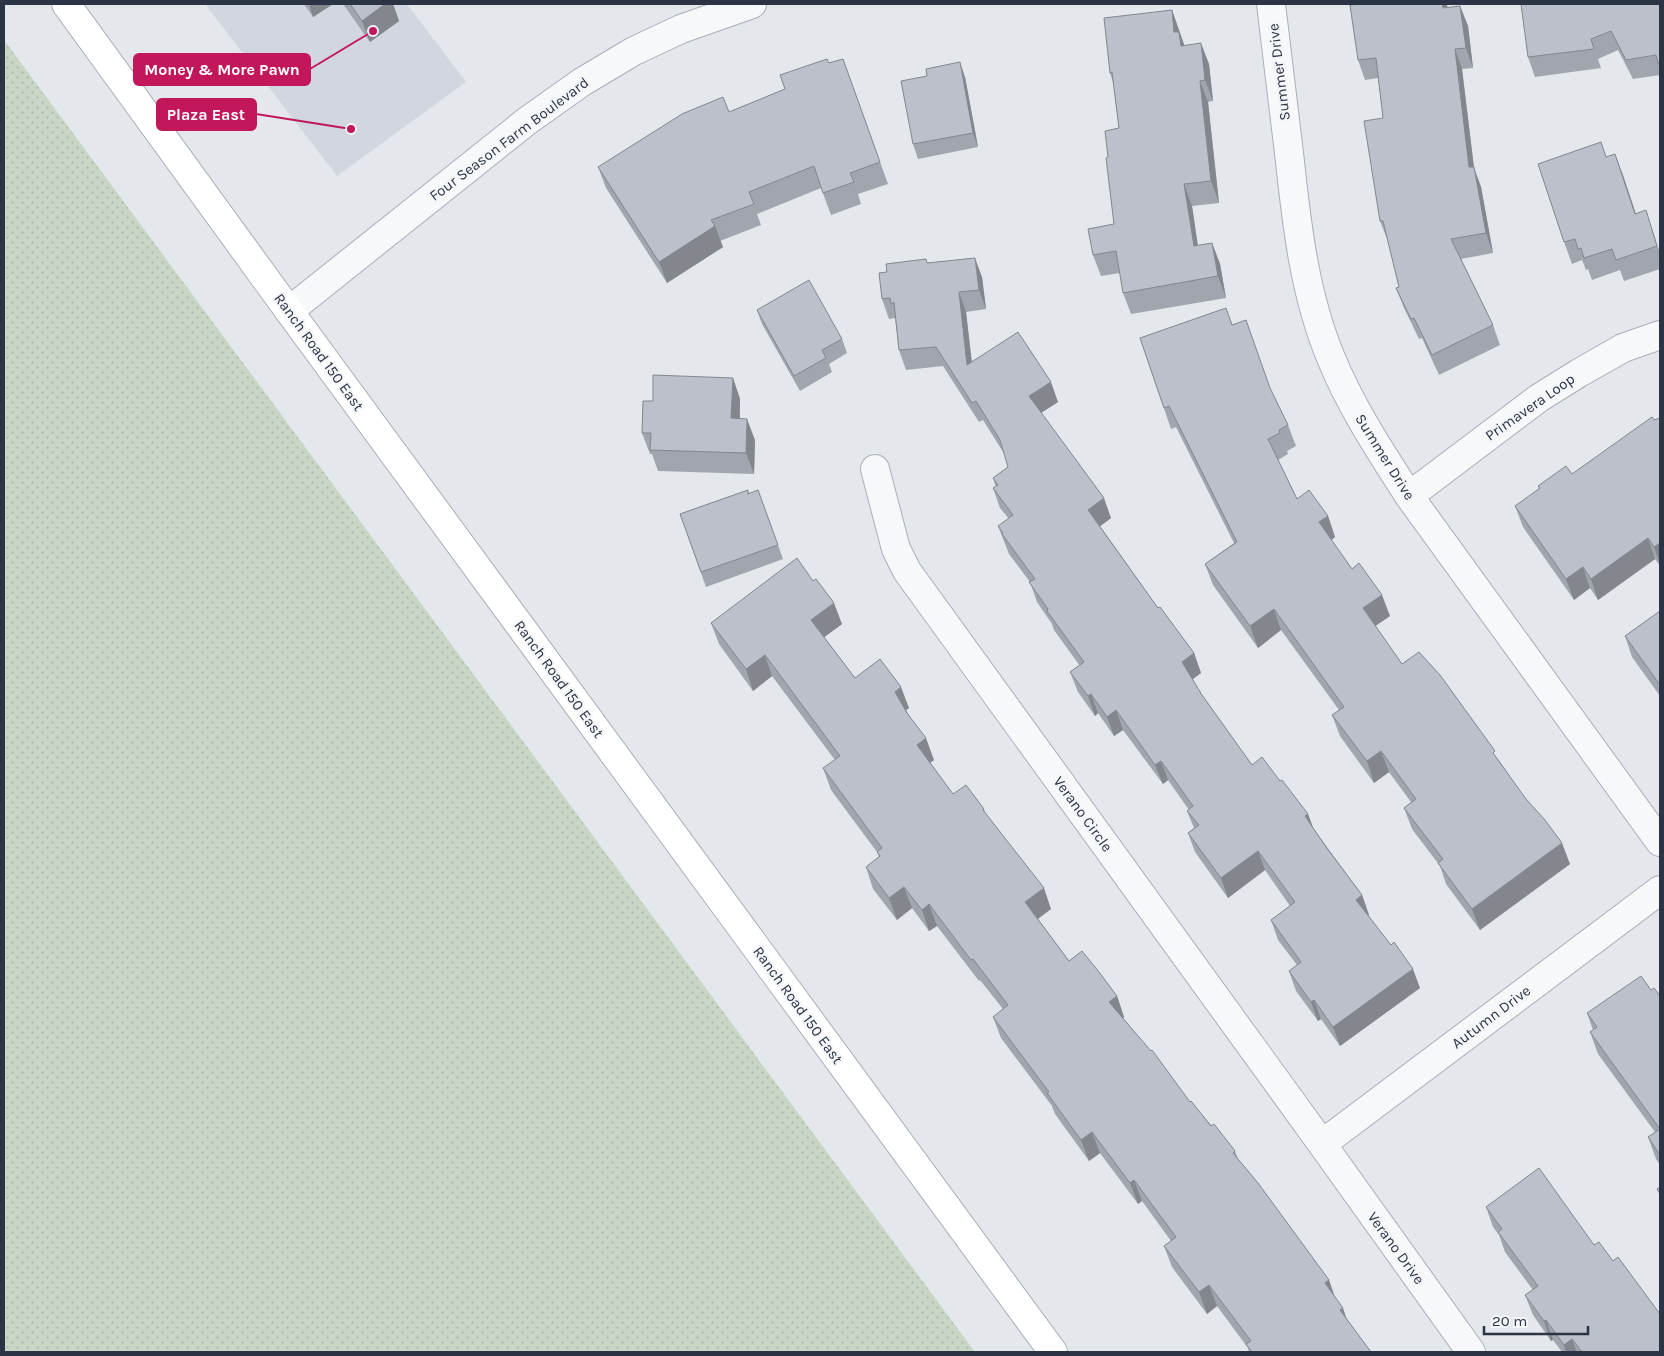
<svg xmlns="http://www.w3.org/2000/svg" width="1664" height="1356" font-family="Karla,sans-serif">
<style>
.built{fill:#d2d6de}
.grass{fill:url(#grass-dots)}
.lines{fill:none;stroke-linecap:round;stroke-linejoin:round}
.minor-casing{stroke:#a9aeb7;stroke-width:30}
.secondary-casing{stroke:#a9aeb7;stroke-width:30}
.minor{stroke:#f7f8fa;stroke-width:28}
.secondary{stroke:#fff;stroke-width:28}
.wall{fill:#a1a5ae}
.shaded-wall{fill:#83868d}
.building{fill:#bbc0ca;stroke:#83868d}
.labels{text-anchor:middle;stroke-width:4.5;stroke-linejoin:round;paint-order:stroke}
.street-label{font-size:15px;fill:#2b3445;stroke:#f4f6f9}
.leader{fill:none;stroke:#c2185b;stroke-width:2}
.callout-dot{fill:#c2185b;stroke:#f4f6f9;stroke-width:2}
.callout{fill:#c2185b;stroke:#c2185b;stroke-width:2}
.callout-label{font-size:16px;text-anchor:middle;font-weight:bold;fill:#fff}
</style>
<defs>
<pattern id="grass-dots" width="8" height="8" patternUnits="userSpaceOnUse" patternTransform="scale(1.25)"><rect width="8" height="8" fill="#c9d6c5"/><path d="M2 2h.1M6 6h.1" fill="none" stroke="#adb8ab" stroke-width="1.8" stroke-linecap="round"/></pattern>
</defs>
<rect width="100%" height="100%" fill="#e4e7ec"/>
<path class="built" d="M205,4H407L466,82L337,176Z"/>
<path class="grass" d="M4,40L975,1352H4Z"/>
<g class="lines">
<defs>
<path id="minor" d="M1271,4C1277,56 1284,109 1290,162C1297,227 1305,296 1331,358C1351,407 1380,451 1409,496L1660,842
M289,311L527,121L582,82L634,51L681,29L752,4
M875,469L896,549L907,571L1322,1144L1471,1352
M1409,496L1539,398L1579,373L1623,348L1660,335
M1322,1144L1660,890"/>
<path id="secondary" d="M66,4L289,311L1053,1352"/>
</defs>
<use href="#minor" class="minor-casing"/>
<use href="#secondary" class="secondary-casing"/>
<use href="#minor" class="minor"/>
<use href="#secondary" class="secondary"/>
</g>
<path class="wall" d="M304,4H333L313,17Z
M343,4H393L399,21L370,42Z
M1660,4V75L1633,79L1618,50L1598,59L1601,68L1535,77L1528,57Z
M1460,6L1468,26L1473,68L1462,69L1474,168L1481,187L1493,253L1461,259L1493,325L1500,345L1439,375L1422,338L1419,339L1404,308L1396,288L1399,287L1388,241L1380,221L1383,118L1378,78L1365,80L1358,60L1448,8Z
M1172,10L1184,45L1209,64L1213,101L1208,102L1219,203L1192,206L1198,246L1212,243L1220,264L1226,298L1131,314L1123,293L1120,273L1101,276L1093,255L1114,224L1108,157L1119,128L1113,82L1110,73Z
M843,59L888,184L858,194L861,204L831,215L821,188L757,214L761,225L720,241L723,247L667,283L606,188L598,167L729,112L785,89L829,63Z
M927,76L965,77L978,147L918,159L913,144Z
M1615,154L1635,213L1653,232L1660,253V269L1624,281L1620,270L1592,280L1588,269L1586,270L1582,260L1572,264L1564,242L1607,157Z
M928,263L982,277L986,309L966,312L972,362L1058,402L1041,413L1111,518L1100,526L1158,608L1194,653L1201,673L1192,679L1202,695L1252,765L1280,781L1308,814L1313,828L1362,895L1369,915H1368L1420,988L1340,1046L1321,1019L1318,1021L1296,991L1289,971L1297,965L1278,940L1271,920L1290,906L1265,870L1228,898L1195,852L1188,833L1194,828L1187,811L1189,810L1168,780L1163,784L1123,730L1114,736L1098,713L1095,716L1078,692L1070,672L1080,666L1054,630L1052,624L1037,602L1030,582L1009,554L998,526L1009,519L1000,508L993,488L996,487L993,478L1008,467L1005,455L983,420L979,422L943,366L906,370L899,350L895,318L889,319L882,299L887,272Z
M757,310L842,339L847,353L829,364L832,372L800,391L762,324Z
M1232,325L1270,389L1288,425L1296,446L1287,451L1288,454L1278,460L1297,499L1328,516L1335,537L1331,540L1352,569L1390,616L1375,626L1402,664L1498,759L1570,864L1480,930L1446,884L1440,866L1412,829L1404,808L1411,802L1389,772L1374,783L1340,736L1332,715L1339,710L1281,630L1258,648L1213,585L1205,564L1234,543L1176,427L1171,429L1140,338Z
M733,378L740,399V418L755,440L754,474L658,471L652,454H650L642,433L653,401Z
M1660,418V566L1655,559L1598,600L1590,588L1574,600L1523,527L1515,506L1539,489L1538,486L1572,474L1654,420Z
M748,490L749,494L758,490L783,559L706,587L680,514Z
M813,581L842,624L824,637L855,678L909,708L906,710L934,760L930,763L953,794L984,809L986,815L1051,909L1038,919L1069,961L1117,996L1124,1017L1123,1018L1190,1102L1235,1151L1238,1159L1329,1280L1335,1297L1346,1318L1371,1352H1249L1248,1348L1217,1306L1207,1314L1172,1267L1164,1246L1171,1241L1142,1201L1138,1204L1100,1153L1089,1161L1055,1114L1052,1106L1001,1038L993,1017L1003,1009L980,980L979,981L937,926L929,931L912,908L897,920L873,889L866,867L879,857L877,852L831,790L823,768L835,760L772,676L753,691L719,644L711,623Z
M1660,611V696L1632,657L1625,636Z
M1651,990L1660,996V1165L1656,1159L1648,1137L1655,1132L1598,1054L1590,1032L1593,1030L1587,1013Z
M1486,1207L1660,1352H1562L1553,1340L1551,1341L1533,1315L1525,1295L1533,1290L1505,1252L1499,1235L1493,1227Z"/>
<path class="shaded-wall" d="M309,4H333L313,17Z
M385,4H393L399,21L370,42L362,21Z
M1442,4H1447L1450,28L1443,8Z
M1460,6L1468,26L1473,68L1466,48Z
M1172,10L1187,53L1188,67L1174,32Z
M1201,43L1209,64L1213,101L1205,80Z
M1455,49L1462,69L1474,168L1481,187L1493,253L1486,233L1469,167Z
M960,62L965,77L978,147L973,133Z
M1200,81L1208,102L1219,203L1211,181Z
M1615,154L1623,175L1643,235L1635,214Z
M1184,184L1192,206L1201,268L1194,246Z
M715,226L723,247L667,283L659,262Z
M1212,243L1220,264L1226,298L1218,276Z
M975,258L982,277L986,309L979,290Z
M959,292L966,312L974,384L967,365Z
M733,378L740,399L739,439L731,418Z
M1051,382L1058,402L1036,416L1029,396Z
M747,419L755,440L754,474L746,453Z
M1104,498L1111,518L1095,530L1088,510Z
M1328,516L1335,537L1327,544L1319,522Z
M1648,538L1655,559L1598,600L1591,579Z
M1660,543V564L1654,547Z
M1583,567L1590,588L1574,600L1566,579Z
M1382,595L1390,616L1371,629L1363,608Z
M834,603L842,624L819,641L811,620Z
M1274,609L1281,630L1258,648L1250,626Z
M1194,653L1201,673L1189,682L1182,662Z
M765,655L772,676L753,691L746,669Z
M901,687L909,708L902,713L895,692Z
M1091,694L1098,713L1095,716L1088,696Z
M1116,710L1123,730L1114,736L1107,717Z
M926,738L934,760L924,767L917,745Z
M1381,751L1389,772L1374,783L1367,761Z
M1161,761L1168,780L1163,784L1155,765Z
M1308,814L1315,833L1305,816Z
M1562,843L1570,864L1480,930L1472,909Z
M1258,851L1265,870L1228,898L1221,878Z
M904,887L912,908L897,920L889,898Z
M1044,888L1051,909L1032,923L1025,902Z
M1362,895L1369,915L1363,919L1356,900Z
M929,904L937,926L929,931L922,910Z
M1413,969L1420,988L1340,1046L1333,1027Z
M1117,996L1124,1017L1117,1023L1109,1002Z
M1314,1000L1321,1019L1318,1021L1311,1002Z
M1092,1132L1100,1153L1089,1161L1081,1140Z
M1134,1180L1142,1201L1138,1204L1130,1183Z
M1329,1280L1336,1302L1325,1283Z
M1209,1285L1217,1306L1207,1314L1199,1292Z
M1343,1308L1350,1329L1340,1310Z
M1546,1320L1553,1340L1551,1341L1544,1321Z
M1572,1339L1577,1352H1566L1564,1345Z"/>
<path class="building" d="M350,4H385L362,21Z
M1360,4H1442L1443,8L1460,6L1466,48L1455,49L1469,167H1474L1486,233L1451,239L1493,325L1432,355L1414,318L1411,319L1396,288L1399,287L1383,221H1380L1364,121L1383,118L1376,58L1358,60L1350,5Z
M1521,4H1660V63H1658L1656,55L1626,60L1611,31L1591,39L1594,49L1528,57Z
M1172,10L1174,32H1179L1181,46L1201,43L1205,80L1200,81L1211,181L1184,184L1194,246L1212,243L1218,276L1123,293L1116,251L1093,255L1088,229L1114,224L1106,158L1108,157L1105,131L1119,128L1112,72L1110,73L1104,18Z
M827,59L829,63L843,59L880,162L850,173L854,182L823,193L814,166L749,192L754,204L711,220L715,226L659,262L598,167L682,114L723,97L729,112L785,89L780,75Z
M960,62L973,133L913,144L901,81L927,76L926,69Z
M1601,142L1606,157L1615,154L1635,214L1646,210L1657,246L1616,260L1612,249L1584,258L1581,248L1578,249L1575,239L1564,242L1538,164Z
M975,258L979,290L959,292L967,365L1018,332L1051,382L1029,396L1104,498L1088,510L1158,608L1160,607L1194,653L1182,662L1202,695L1252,765L1262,757L1280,781L1282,780L1308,814L1305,816L1326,847L1362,895L1356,900L1391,945L1394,942L1413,969L1333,1027L1314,1000L1311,1002L1289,971L1301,962L1271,920L1295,902L1258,851L1221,878L1188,833L1199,825L1187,811L1193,806L1161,761L1155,765L1116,710L1107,717L1091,694L1088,696L1070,672L1084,662L1047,611L1048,609L1029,582L1035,579L1002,534L1003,533L998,526L1013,515L993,488L998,485L993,478L1008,467L1000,440L976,401L972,403L936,347L899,350L894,302L891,304L890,298L882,299L879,273L887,272L886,264L926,259L927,263Z
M809,280L842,339L822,350L826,358L794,376L757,310Z
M1226,308L1232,325L1246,320L1270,388L1288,425L1279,430L1280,433L1268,439L1297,499L1309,490L1328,516L1319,522L1352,569L1359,563L1382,595L1363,608L1402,664L1419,652L1440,675L1495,751L1493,753L1526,799L1545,820L1562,843L1472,909L1438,863L1443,859L1404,808L1416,799L1381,751L1367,761L1332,715L1344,707L1274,609L1250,626L1205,564L1237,542L1169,406L1164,408L1140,338Z
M653,375L733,378L731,418L747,419L746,453L650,450L651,433H642L643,401H653Z
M1652,417L1654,420L1660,418V543L1654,547L1648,538L1591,579L1583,567L1566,579L1515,506L1540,488L1538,486L1566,466L1572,474Z
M748,490V494L758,490L778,545L701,572L680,514Z
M797,558L813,581L816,579L834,603L811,620L855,678L880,659L901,687L895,692L907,713L926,738L917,745L953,794L966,785L984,809L983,810L1044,888L1025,902L1069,961L1082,951L1099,972L1117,996L1109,1002L1151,1051L1152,1050L1190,1102L1191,1101L1211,1126L1214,1124L1235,1151L1233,1153L1258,1183L1329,1280L1325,1283L1343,1308L1340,1310L1371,1352H1252L1246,1344L1251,1341L1209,1285L1199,1292L1164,1246L1176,1237L1134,1180L1130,1183L1092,1132L1081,1140L1047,1093L1049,1092L993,1017L1008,1005L973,959L971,960L929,904L922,910L904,887L889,898L866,867L880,856L877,852L882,848L823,768L840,756L765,655L746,669L711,623Z
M1660,611V685L1625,636Z
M1641,976L1651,990L1654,988L1660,996V1155L1648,1137L1660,1129L1590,1032L1597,1027L1587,1013Z
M1539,1168L1594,1245L1599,1242L1613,1261L1618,1257L1660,1314V1352H1582L1572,1339L1564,1345L1546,1320L1544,1321L1525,1295L1538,1286L1498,1232L1502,1229L1486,1207Z
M1660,1187V1194L1657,1189Z"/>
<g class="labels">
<g class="street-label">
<text transform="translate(1279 72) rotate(-97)" y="5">Summer Drive</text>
<text transform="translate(509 139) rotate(-37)" y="5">Four Season Farm Boulevard</text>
<text transform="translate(319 352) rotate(54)" y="5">Ranch Road 150 East</text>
<text transform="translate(1530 407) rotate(-35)" y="5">Primavera Loop</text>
<text transform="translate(1385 457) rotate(58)" y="5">Summer Drive</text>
<text transform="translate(559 679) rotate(54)" y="5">Ranch Road 150 East</text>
<text transform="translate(1083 814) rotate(54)" y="5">Verano Circle</text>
<text transform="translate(798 1005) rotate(54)" y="5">Ranch Road 150 East</text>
<text transform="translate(1491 1017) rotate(-37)" y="5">Autumn Drive</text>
<text transform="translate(1396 1248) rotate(54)" y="5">Verano Drive</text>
</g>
</g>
<path class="leader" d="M373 31L310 69M351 129L256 114"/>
<g class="callout-dot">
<circle cx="373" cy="31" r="5"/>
<circle cx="351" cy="129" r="5"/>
</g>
<g class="callout">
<rect x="134" y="54" width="176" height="31" rx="5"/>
<rect x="157" y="99" width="99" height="31" rx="5"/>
</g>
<g class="callout-label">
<text x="222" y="75">Money &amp; More Pawn</text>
<text x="206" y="120">Plaza East</text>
</g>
<rect width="1664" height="1356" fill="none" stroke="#2b3445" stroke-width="10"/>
<path d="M1484 1326v8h104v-8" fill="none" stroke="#2b3445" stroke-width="2.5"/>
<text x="1492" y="1326" font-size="15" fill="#2b3445" stroke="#f4f6f9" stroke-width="4" paint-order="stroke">20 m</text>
</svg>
